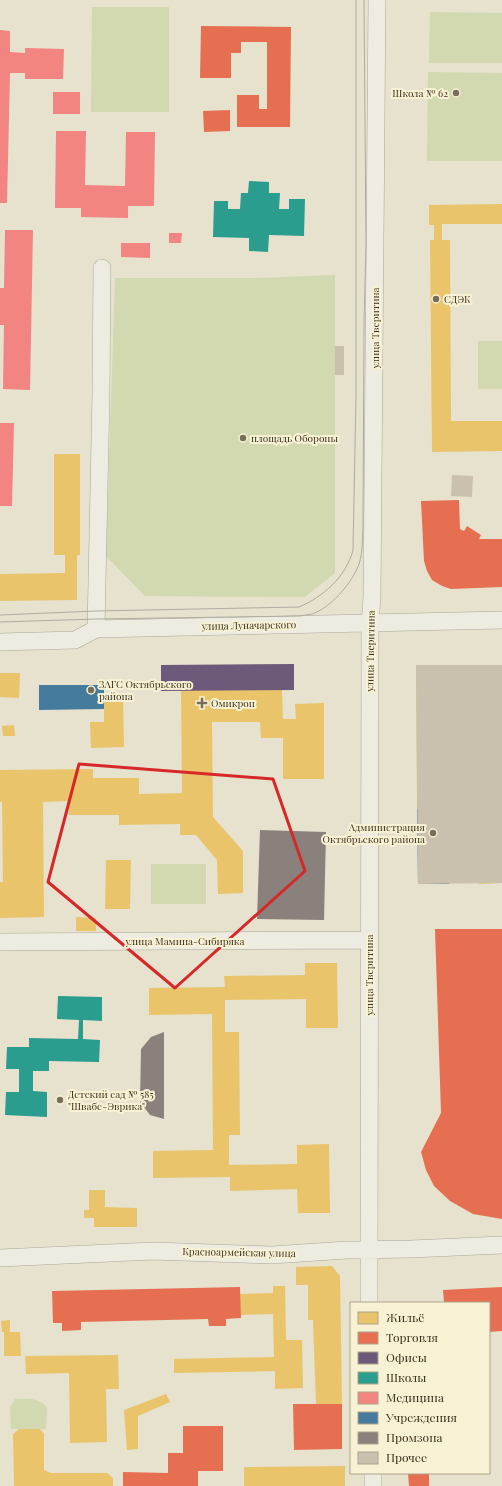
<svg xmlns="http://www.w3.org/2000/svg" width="502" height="1486" font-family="'Playfair Display',serif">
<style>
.green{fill:#d2d8af}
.homes{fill:#e9c46a}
.shops{fill:#e76f51}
.offices{fill:#6d597a}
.schools{fill:#2a9d8f}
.health{fill:#f28482}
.public{fill:#457b9d}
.industry{fill:#8a817c}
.building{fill:#cac0ae}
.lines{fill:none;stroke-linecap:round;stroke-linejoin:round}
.minor-casing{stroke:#aca797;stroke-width:18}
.minor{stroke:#eeebe0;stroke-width:17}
.tram{stroke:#aeaba0;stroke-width:1}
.marked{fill:none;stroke:#d62828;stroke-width:3;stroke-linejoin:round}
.poi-dot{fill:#786e5c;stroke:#f8f2d4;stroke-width:1.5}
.labels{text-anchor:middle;stroke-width:4;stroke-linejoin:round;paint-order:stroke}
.poi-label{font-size:10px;fill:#3c301e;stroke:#f8f2d4;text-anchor:start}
.street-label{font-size:10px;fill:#3c301e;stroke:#f8f2d4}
</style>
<rect width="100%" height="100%" fill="#e6e2ce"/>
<path class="green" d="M92,7H169V112H91Z
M430,12L502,13V63H429Z
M428,72L502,73V161H427Z
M335,275V573L305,597L145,596L106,556L115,278H257Z
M478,341H502V389H478Z
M151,864H206V904H151Z
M15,1399C30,1399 36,1397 47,1407L46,1429H11L10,1407Z"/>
<path class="homes" d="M502,204V224H442V240H450L451,421H502V451L432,452L430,240H434V225H429V205Z
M54,454H80V555H77V600L0,601V574L65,573V555H54Z
M416,665H446L447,756H444V770H447V803H444V808L417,809Z
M490,665H502V704H490Z
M0,673H20L19,698L0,697Z
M181,690H282L283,719H296L295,704L324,703V779H283V738H261L260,722H212L213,817L243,851V893L218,894L217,860L196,835H180V824L119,825V815H69V801L43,802L44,917L0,918V882H3L2,802H0V770L93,769V778H139V794L182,793Z
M104,700H123L124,747L91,748L90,722H104Z
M14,725L15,736H3L2,726Z
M479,853H502V883L479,884Z
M106,860H131L130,909H105Z
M76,917L96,918V931H76Z
M305,963H337L338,1028H306V999L225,1000V1032H239L240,1135H229V1165L297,1164V1145L329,1144L330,1213H298L297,1189L230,1191V1177L153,1178V1151L213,1150L212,1014L149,1015V988L225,987L224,976L305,975Z
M89,1190H105V1207L137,1208V1227H94V1218H84V1210H89Z
M332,1266L340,1276L342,1404H316L313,1320H308V1285H296V1267Z
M273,1286H285L286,1340H302L303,1388L275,1389V1371L174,1373V1359L274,1357L273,1314L240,1315V1294L273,1293Z
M10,1320V1332H20L21,1356H4V1332H2L1,1321Z
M118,1355L119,1389H106L107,1442L70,1443L69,1373L26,1374L25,1356Z
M166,1394L170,1402L138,1416V1449L127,1450L124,1410Z
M19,1429H40L44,1434V1470L51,1473H107L113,1478V1486H14L13,1434Z
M345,1466V1486H244V1467Z"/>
<path class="shops" d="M201,26L291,27L290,127H237V95H259V109H267V42H241V53H231V78H200Z
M230,110V131L204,132L203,111Z
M459,500L460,529L464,531L467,526L481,535L479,539H502V587L451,589L442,586L432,580L427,571L424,561L421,501Z
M435,929H502V1219L473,1214L450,1201L434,1186L426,1170L421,1152L441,1113Z
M240,1287L241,1318L226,1319V1326H209L208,1319L81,1322V1330L62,1331V1323H53L52,1291Z
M502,1287V1331L489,1332V1303H444L443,1290Z
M293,1404H342V1449L294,1450Z
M183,1426H223V1471H198V1486H123V1472L168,1473V1453H183Z
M408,1473H429V1486H409Z"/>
<path class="offices" d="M294,664V690L161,691V665Z"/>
<path class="schools" d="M249,181L269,182V193H280L279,209H289V199H305L304,236L269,235L268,252L249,251V238L213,237L214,201H228V209H240L241,193H248Z
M58,996L102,997V1021L83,1020V1039L100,1040L99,1062L49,1061V1071H33V1091L47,1092V1117L5,1115L6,1092H19V1069H6L7,1047H29V1038L78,1039L79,1020L57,1019Z"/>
<path class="health" d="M0,30L10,31V52L25,53V48L64,49L63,79H25V73H10L7,203H0Z
M53,92H80V114H53Z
M56,131H86L85,185L125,186L126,132H155L154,206H128V218L81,217V208H55Z
M5,230H33L30,390L3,389L4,325H0V288H4Z
M169,233H182L181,243H169Z
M121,243H150V258L121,257Z
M0,423H14L12,506H0Z"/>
<path class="public" d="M39,685H104V709L39,710Z
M448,808L449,884H418L417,809Z"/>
<path class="industry" d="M260,830L326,832L324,920L257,919Z
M164,1032V1119L150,1115L140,1102L141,1049L151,1037Z"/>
<path class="building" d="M335,346H344V375H335Z
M452,475L473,476L472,497L451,496Z
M416,665H502V883L418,884Z"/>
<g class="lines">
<defs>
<path id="minor" d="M96,629L101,394L102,268
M0,642L75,640L96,629L502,620
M0,942L369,940
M0,1258L153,1251L272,1255L347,1250L411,1249L502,1245
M369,1303L370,624L372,597L377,0
M373,1473V1486"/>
</defs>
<use href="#minor" class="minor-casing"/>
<use href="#minor" class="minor"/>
<path class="tram" d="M0,615L96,611L299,607C323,597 346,577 353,550L356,396V0
M0,622L96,619L300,616C304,615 308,615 312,614C330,608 349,586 357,569C363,557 362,542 363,529L364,323L366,245L364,0"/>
</g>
<path class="marked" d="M79,764L273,779L305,871L175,988L48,882Z"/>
<g class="poi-dot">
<circle cx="456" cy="93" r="4"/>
<circle cx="436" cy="299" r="4"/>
<circle cx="243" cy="438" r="4"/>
<circle cx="91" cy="690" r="4"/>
<path d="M200 697h4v4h4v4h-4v4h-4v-4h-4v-4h4z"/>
<circle cx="433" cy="833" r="4"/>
<circle cx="60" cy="1100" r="4"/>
</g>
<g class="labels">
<g class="poi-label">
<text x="448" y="97" text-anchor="end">Школа № 62</text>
<text x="444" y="303">СДЭК</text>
<text x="251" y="442">площадь Обороны</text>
<text x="99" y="688">ЗАГС Октябрьского<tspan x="99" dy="12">района</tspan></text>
<text x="211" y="707">Омикрон</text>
<text x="425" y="831" text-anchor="end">Администрация<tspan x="425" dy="12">Октябрьского района</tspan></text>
<text x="68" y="1098">Детский сад № 585<tspan x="68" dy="12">"Швабе-Эврика"</tspan></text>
</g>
<g class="street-label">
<text transform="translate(375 328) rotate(-90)" y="4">улица Тверитина</text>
<text transform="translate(249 625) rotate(-1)" y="4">улица Луначарского</text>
<text transform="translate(370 651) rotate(-89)" y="4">улица Тверитина</text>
<text x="185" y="945">улица Мамина-Сибиряка</text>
<text transform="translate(369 975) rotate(-90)" y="4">улица Тверитина</text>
<text transform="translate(239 1252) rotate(1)" y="4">Красноармейская улица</text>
</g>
</g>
<rect x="350" y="1302" width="140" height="172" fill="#f8f2d4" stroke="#ada48b"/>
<rect x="358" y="1312" width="20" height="12" fill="#e9c46a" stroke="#ada48b"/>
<text x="386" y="1322" font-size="12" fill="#3c301e">Жильё</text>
<rect x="358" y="1332" width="20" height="12" fill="#e76f51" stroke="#ada48b"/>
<text x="386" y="1342" font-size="12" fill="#3c301e">Торговля</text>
<rect x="358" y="1352" width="20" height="12" fill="#6d597a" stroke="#ada48b"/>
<text x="386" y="1362" font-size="12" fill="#3c301e">Офисы</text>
<rect x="358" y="1372" width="20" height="12" fill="#2a9d8f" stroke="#ada48b"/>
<text x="386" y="1382" font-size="12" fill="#3c301e">Школы</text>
<rect x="358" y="1392" width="20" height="12" fill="#f28482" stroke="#ada48b"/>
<text x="386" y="1402" font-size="12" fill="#3c301e">Медицина</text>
<rect x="358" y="1412" width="20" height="12" fill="#457b9d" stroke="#ada48b"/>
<text x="386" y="1422" font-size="12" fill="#3c301e">Учреждения</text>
<rect x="358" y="1432" width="20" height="12" fill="#8a817c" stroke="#ada48b"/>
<text x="386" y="1442" font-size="12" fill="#3c301e">Промзона</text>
<rect x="358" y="1452" width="20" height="12" fill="#cac0ae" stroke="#ada48b"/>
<text x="386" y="1462" font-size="12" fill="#3c301e">Прочее</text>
</svg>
